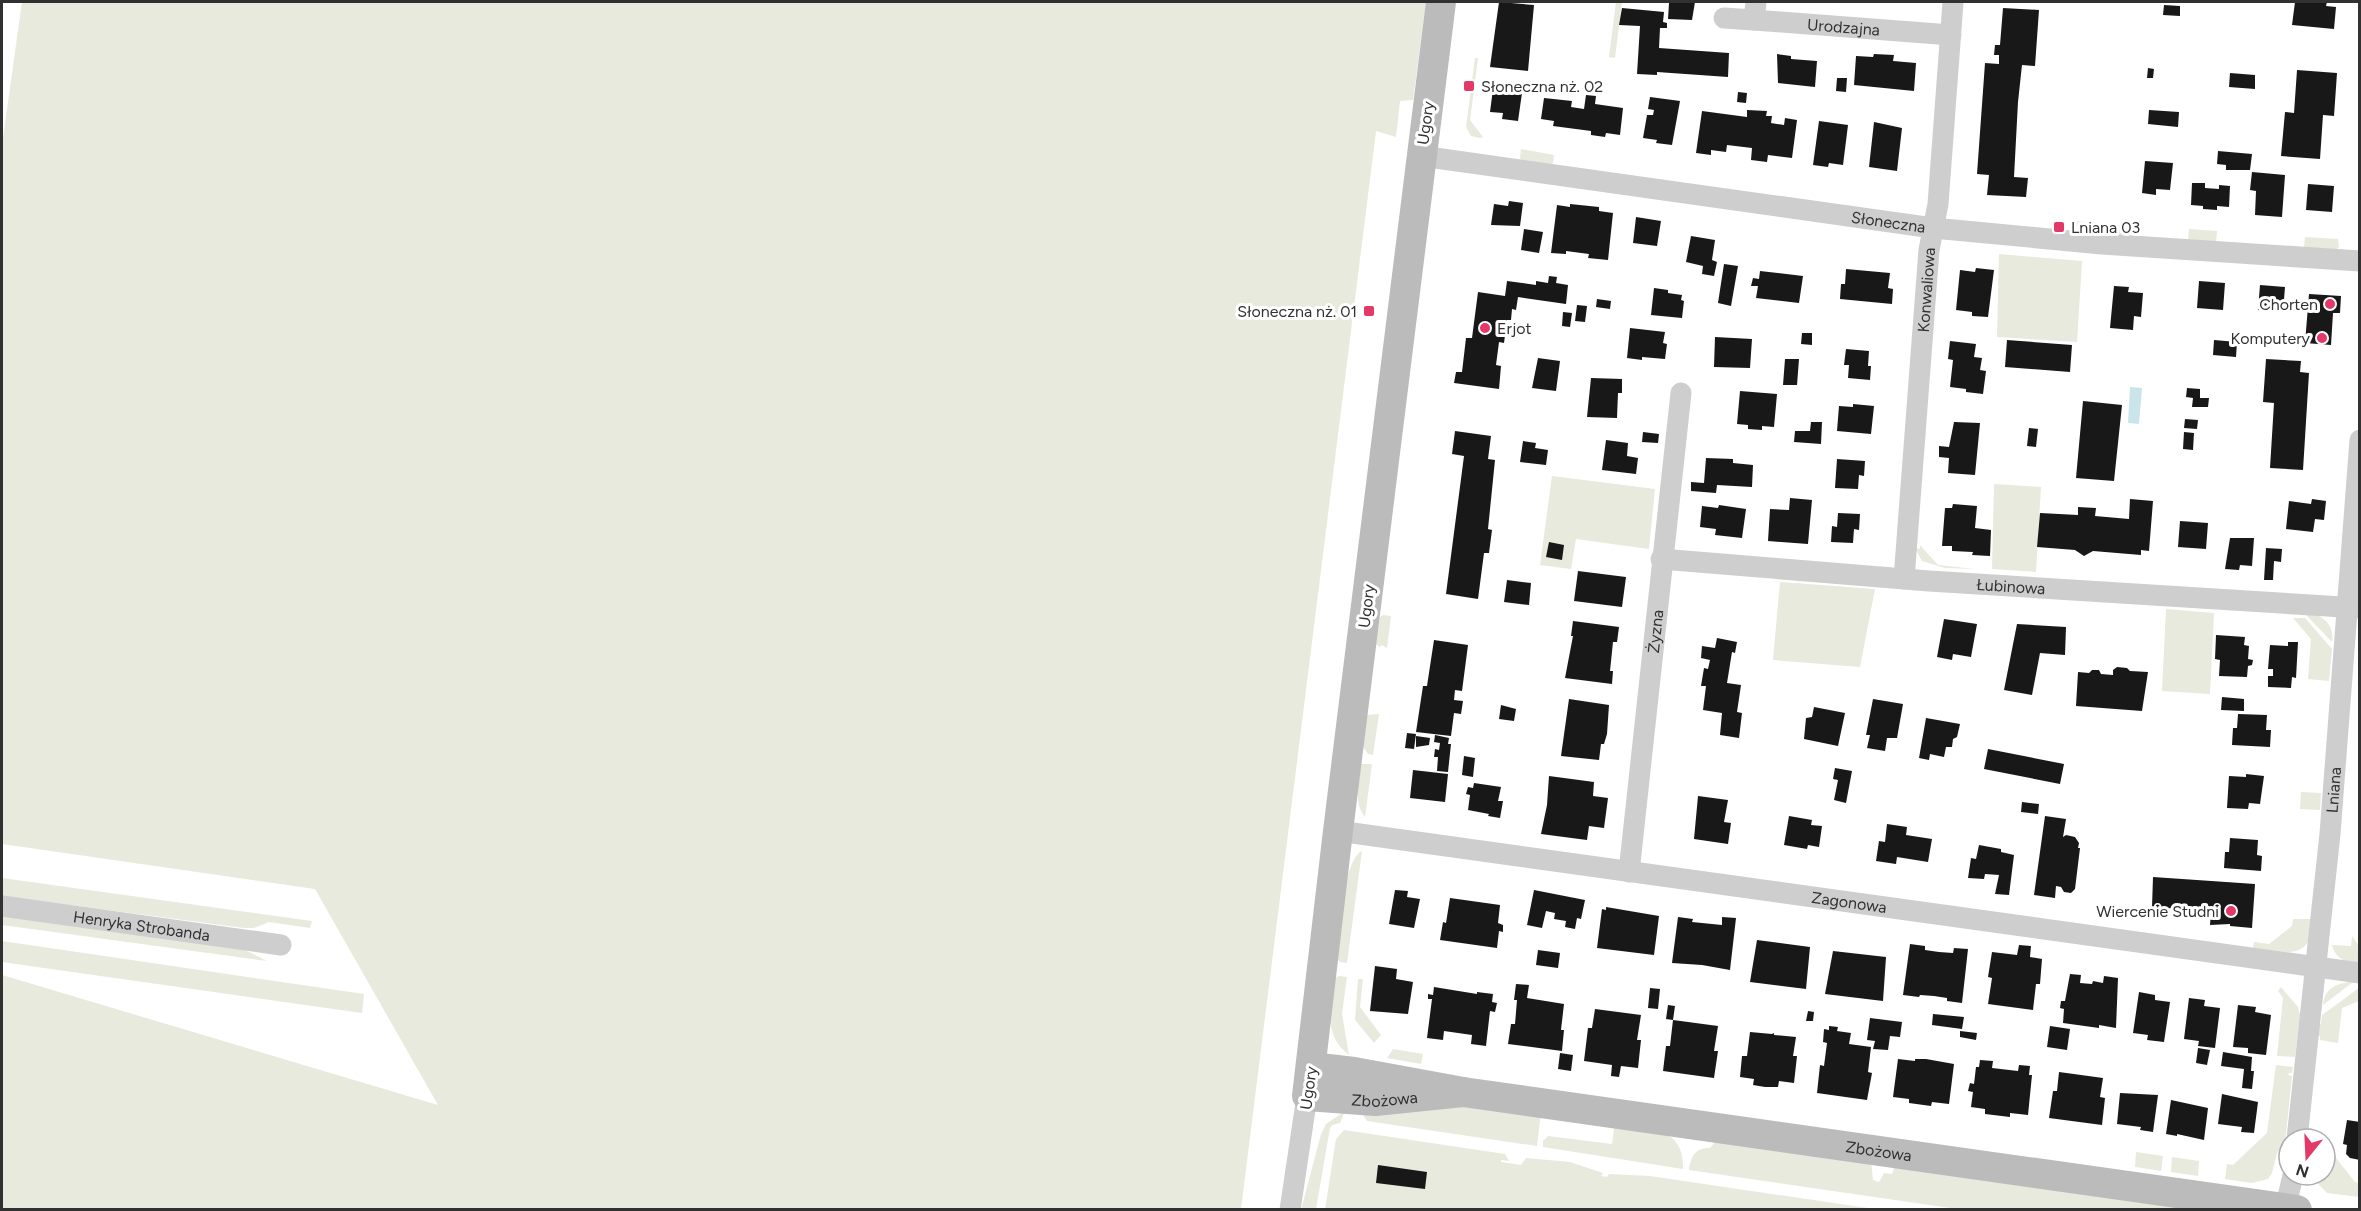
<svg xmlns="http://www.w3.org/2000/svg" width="2361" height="1211" font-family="Figtree,sans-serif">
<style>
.green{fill:#e7eadc}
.water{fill:#c9e5ea}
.building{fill:#181818}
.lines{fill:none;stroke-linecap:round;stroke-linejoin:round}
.street{stroke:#cecece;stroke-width:21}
.secondary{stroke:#bbb;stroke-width:30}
.poi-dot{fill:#e33868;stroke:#fff;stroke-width:2}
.labels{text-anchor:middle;stroke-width:6;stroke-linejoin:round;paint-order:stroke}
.street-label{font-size:16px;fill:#313131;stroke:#fff}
.poi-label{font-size:16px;fill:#313131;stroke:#fff;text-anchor:end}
</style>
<rect width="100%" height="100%" fill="#fff"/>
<path class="green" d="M22,2H1426L1413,100L1400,101L1396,137L1376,131L1241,1209H2V975L438,1105L315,889L2,844V145Z
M1616,2H1622L1615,58L1609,57Z
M1475,58H1478L1470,120L1483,137L1480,138L1471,136L1466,127Z
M1521,149L1554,155L1553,163L1551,165L1522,161L1520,158Z
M2075,221L2129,226V236L2096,233V228L2075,226Z
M2189,229L2217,231L2216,242L2188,240Z
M2305,237L2338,239L2339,247L2337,249L2304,248Z
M1999,254L2082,261L2077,342L1997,337Z
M1552,476L1655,489L1649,549L1576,539L1571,569L1540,565Z
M1994,484L2041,487L2036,572L1992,569Z
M1920,545L1938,565L1975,569L1945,568L1922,561L1915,548L1920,549Z
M1780,582L1875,589L1860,667L1773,660Z
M2166,609L2214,613L2210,694L2162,691Z
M2308,611C2323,616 2335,625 2332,642L2306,615Z
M1383,615L1391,616L1387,648L1382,645L1380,647L1376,644L1380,617Z
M2293,618H2305L2332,649L2329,681L2308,679L2311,639Z
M1379,714L1373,755L1368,754L1363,747L1367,715Z
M1361,764H1372L1365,817C1353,802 1359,782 1361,764Z
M2301,792L2321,793L2320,810L2300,809Z
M1362,851L1347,963L1340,962L1337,958C1340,935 1342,861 1362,851Z
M2,878L312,921L310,928L269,922L254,928H244L2,896Z
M2,916L243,949L267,961L2,925Z
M2293,919H2312C2311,926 2311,936 2308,942C2298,959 2269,950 2253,948L2254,942L2269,944L2292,926Z
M2352,936L2359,946V965C2347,962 2335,959 2332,945L2351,946Z
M2,941L364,994L362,1013L2,962Z
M1339,976L1347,977L1342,1014L1349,1055C1322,1034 1331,1008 1335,978Z
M1358,979H1363L1360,1007L1381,1035L1374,1043L1355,1020Z
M2353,982L2323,1005C2325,987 2337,983 2353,982Z
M2281,987L2298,1007L2300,1015L2295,1057L2277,1056L2283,998L2278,991Z
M2359,988V1001L2342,1008L2338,1043L2320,1040V1036L2312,1035L2313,1023L2321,1024L2322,1015Z
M1393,1049L1423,1054L1421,1064L1387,1058Z
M2276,1065L2293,1067L2292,1073H2289L2288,1075L2292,1076L2285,1143L2277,1153L2272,1173L2268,1179L2252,1183L2225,1179L2227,1164L2233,1165L2267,1133Z
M1452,1103L1541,1112L1537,1146L1367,1121L1362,1113Z
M1345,1111L1340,1123L1332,1125L1330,1128L1316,1209L1301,1210L1321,1134L1326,1124Z
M1615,1122C1647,1129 1685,1126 1683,1169L1543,1147V1141L1548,1136L1612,1144Z
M1344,1130L1505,1154L1509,1161L1501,1160V1162L1521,1165L1526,1158L1570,1162L1603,1173L1601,1176L1607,1177L1609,1174L1650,1176L1874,1209L1325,1210L1336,1139Z
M1716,1141L1871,1161L1873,1180L1879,1182L1884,1173L1892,1174L1895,1165L2218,1209H1957L1689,1170C1691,1156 1695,1148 1710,1148Z
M2325,1144L2355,1182L2359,1183V1197L2327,1193L2310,1175H2325Z
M2136,1152L2163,1156L2161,1171L2135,1167Z
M2172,1157L2199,1161L2198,1176L2171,1172Z"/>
<path class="water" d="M2130,387L2142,388L2139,424L2128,423Z"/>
<path class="building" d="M1499,2L1534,5L1528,71L1490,67Z
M1674,2H1695L1692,20L1668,19L1669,3Z
M2295,2H2327L2326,6L2336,7L2334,29L2292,25Z
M2164,5L2180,6V16L2163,15Z
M1622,8L1664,12L1663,22L1667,23V28H1660L1659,48L1729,53L1728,77L1657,72V75L1637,74L1640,26L1619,25Z
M2003,8L2039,10L2035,66L2022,65L2018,102L2014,177L2028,178L2026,197L1987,195L1989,175L1977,174L1985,63L1999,64V55H1994L1995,45H2000Z
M1777,54L1791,56V59L1817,61L1815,87L1778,83Z
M1874,54L1894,55L1893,61L1916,63L1914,91L1854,85L1856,56L1873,57Z
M2148,68L2154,69L2153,78H2147Z
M2297,70L2337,73L2334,116L2323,115L2320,159L2281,156L2285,112L2294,113Z
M2230,73L2255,75V89L2229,87Z
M1837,78H1847L1846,92L1836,91Z
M1493,89L1522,93L1518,121L1502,119L1503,113L1490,112Z
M1738,92L1747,93L1746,103L1737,102Z
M1586,95L1596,96L1595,104L1623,108L1620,135L1606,133L1605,137L1591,135V131L1553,126L1554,121L1541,119L1544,98L1572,101L1571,107L1584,109Z
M1650,97L1680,101L1672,145L1656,143L1657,140L1643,138L1647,115H1653L1654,110L1648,109Z
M1747,110L1767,111L1766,116H1772L1771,123L1784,125L1785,118L1797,120L1792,158L1768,155L1767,162L1751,160L1752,148L1727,145L1726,152L1711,150V155L1696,153L1702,111L1747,117Z
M2149,110L2179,112L2178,127L2148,124Z
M1819,121L1848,125L1843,165L1829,163L1828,167L1813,165Z
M1874,122L1902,128L1897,171L1869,167Z
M2218,151L2252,154L2250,170H2226V165L2217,164Z
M2145,161L2173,163L2170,190L2156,189V195L2142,193Z
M2252,172L2285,175L2282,217L2255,215L2256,191L2250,190Z
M2192,183H2205V188L2219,189V185L2230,186L2229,207L2217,206V210L2203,209V206L2191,205Z
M2308,184L2334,186L2332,212L2306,210Z
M1509,201L1523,203L1520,226L1491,225L1494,204L1508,206Z
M1570,204L1599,207V211L1613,213L1608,260L1588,258L1589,254L1566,251V254L1551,253L1557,205L1570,207Z
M1636,217L1661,221L1657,246L1633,243Z
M1524,229L1543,232L1539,253L1521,250Z
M1691,236L1715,240L1712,260L1717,262L1714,276L1702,274L1703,266L1686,262Z
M1724,264L1738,266L1731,306L1718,303Z
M1976,268L1994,270L1988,317L1972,316V312L1956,310L1960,270L1975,272Z
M1846,269L1890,273L1888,288L1893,289L1892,304L1840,299L1841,284H1845Z
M1760,271L1803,276L1799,303L1756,298L1758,286H1751L1753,278L1759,279Z
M1549,276L1557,277L1556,283L1568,285L1566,304L1518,297L1516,310L1512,309L1511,320H1507L1504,343L1499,342L1496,365L1501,366L1499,389L1454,383L1456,372H1462L1466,338H1472L1478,292L1505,296L1507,281L1536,285V281L1548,283Z
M2199,281L2225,283L2223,310L2197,308Z
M2260,285L2285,287L2283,312L2258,310Z
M2114,286L2129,287L2128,292L2143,293L2141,317L2134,316L2133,330L2110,328Z
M1654,288L1668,290V293L1682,295L1681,300L1684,301L1682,318L1651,315Z
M2309,294L2341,296L2340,313H2333L2331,345L2305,343Z
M1597,299L1611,301L1610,309L1596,307Z
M1577,305L1587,306L1585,322L1575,321Z
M1563,312L1572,313L1570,327L1562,326Z
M1630,328L1665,332L1663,343L1667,344L1665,359L1642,357V360L1627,358Z
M1802,333H1812V345L1801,344Z
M1715,337L1752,339L1750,368L1714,367Z
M2007,340L2072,345L2070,372L2005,367Z
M2214,340L2237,342L2236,357L2213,355Z
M1950,341L1976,344L1974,357L1982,358L1980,370L1986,371L1983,394L1966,392V389L1950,387L1953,360L1948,359Z
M1846,349L1869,351L1868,366H1871L1870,380L1848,378L1849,365H1844Z
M1538,358L1560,361L1556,391L1532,388Z
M1785,359H1799L1797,385H1783Z
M2266,359L2301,361L2300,372L2309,373L2303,470L2270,468L2274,403L2263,402Z
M1591,378L1622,379V393H1618L1617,418L1587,417Z
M2187,388L2200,389V398H2209L2208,407H2192L2193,398L2186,397Z
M1740,391L1777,394L1774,427L1762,426V430L1748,429V425L1737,424Z
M2083,401L2122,405L2114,481L2076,478Z
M1853,404L1874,406L1871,434L1837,431L1839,406L1853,407Z
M2185,419L2198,420L2197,429L2184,428Z
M1811,422H1822L1821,444L1794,442L1795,431H1810Z
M1954,422L1980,423L1975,475L1948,473L1949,458L1939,457V446L1949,447Z
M2029,428L2038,429L2036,447L2027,446Z
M1455,431L1491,436L1488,459L1495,460L1488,529L1492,530L1489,553H1484L1478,599L1446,594L1464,456L1452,454Z
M1643,432L1659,434L1658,443L1642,442Z
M2184,432L2194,433L2193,450L2183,449Z
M1606,440L1628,443L1627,456L1638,458L1636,474L1602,470Z
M1523,441L1536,443L1535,448L1548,450L1546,465L1520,462Z
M1706,458L1733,459V463L1753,465L1752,487L1717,485L1716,493L1691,491V482L1704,483Z
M1837,459L1865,461L1864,476L1859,475L1858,489L1835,488Z
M1790,498L1812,500L1808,544L1768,541L1770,509L1789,510Z
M2130,499L2153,501L2149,551L2141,550V555L2093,551L2084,556L2075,550L2037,547L2040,513L2078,515V507L2096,508L2095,516L2129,519Z
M2312,499L2326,501L2324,520L2315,519L2313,532L2286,529L2289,501L2311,504Z
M1953,504L1977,506L1975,528L1991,530L1990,556L1972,555L1973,552L1952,551V546H1942L1945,508H1952Z
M1719,505L1746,509L1742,538L1715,535L1716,529L1700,527L1702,506L1718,508Z
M1838,513L1860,514L1859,530L1854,529L1853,543L1831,542L1832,526L1837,527Z
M2180,521L2208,523L2206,549L2178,547Z
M2230,538H2254L2252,566L2240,565L2239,570L2225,569Z
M1549,542L1564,545L1562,560L1546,557Z
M2266,548L2282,549L2281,562L2274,561L2273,580H2264Z
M1578,571L1626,577L1622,607L1574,601Z
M1507,580L1531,583L1529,605L1504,602Z
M1944,619L1977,624L1971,657L1953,654L1952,660L1937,657Z
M1573,621L1619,627L1617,642H1613L1610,671H1613L1612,684L1565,678L1573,636H1571Z
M2017,624L2066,627L2065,655L2040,653L2032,695L2004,690Z
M2216,635L2245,637L2244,645L2249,646L2248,659L2253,660L2252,665L2248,666L2247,677L2219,676L2220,660L2215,659Z
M1717,638L1737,642L1735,653L1732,652L1727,683L1741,685L1737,712L1742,713L1739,738L1720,735L1722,713L1703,710L1706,686H1701L1704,668L1708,669L1710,660L1701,658L1702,646L1715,648Z
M1434,640L1468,645L1462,691L1455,690L1454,700L1463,701L1461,714L1454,713L1451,736L1416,732L1423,686H1427Z
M2288,642H2298L2296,678L2292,677L2291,688L2268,687V676H2273V669H2268L2270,645L2288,646Z
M2117,667L2127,668L2130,671L2148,672L2142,711L2076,706L2078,672L2089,673L2092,670H2099L2101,674L2113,675V670Z
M2222,697L2244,699V711L2221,710Z
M1569,699L1609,705L1607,734L1604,744H1601L1599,760L1561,756Z
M1873,699L1903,704L1897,738H1887L1885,751L1867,748L1870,735H1866Z
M1501,705L1516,709L1514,721L1499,719Z
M1814,707L1845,713L1838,746L1804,739L1806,718L1812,717Z
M2238,714L2267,715L2266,730H2271L2270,747L2232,745L2233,728H2237Z
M1926,718L1960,724L1957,737L1953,739L1952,747H1946L1944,757L1930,754L1929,760L1919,758Z
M1407,733L1416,734L1414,749L1405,748Z
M1435,735L1449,738L1448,744H1451L1448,772L1437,771L1438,757H1434L1435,749L1439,750L1440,743L1434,742Z
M1416,736L1430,738L1429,745L1416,747Z
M1988,749L2064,764L2060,784L1984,769Z
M1464,756L1475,758L1473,777L1462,775Z
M1835,768L1852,771L1846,803L1834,800L1838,780L1833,779Z
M1413,770L1448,774L1445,802L1410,798Z
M2246,774L2264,776L2260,804L2249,803L2248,809L2227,808L2229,776L2246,777Z
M1549,776L1594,782L1593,796L1608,798L1604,828L1589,826L1587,840L1541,834L1547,805Z
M1474,783L1501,787L1498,801H1503L1500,818L1488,816L1489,814L1468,810L1470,795L1466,794L1468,787L1473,788Z
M1698,796L1728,800L1724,822L1731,823L1728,844L1694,839Z
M2022,802L2039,804L2038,814L2021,812Z
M1789,816L1812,820L1811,825L1822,826L1819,847L1808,845L1807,849L1784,845Z
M2045,816L2066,819L2063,837L2066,835L2075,837L2079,843L2078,848H2080L2075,889L2071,893L2064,892L2061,887L2056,886L2055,898L2034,895Z
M1887,824L1907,827L1906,835L1932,839L1928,862L1897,857L1896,864L1876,861L1879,841L1885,842Z
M2230,838L2258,840L2257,855L2262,856L2261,871L2224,868L2225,852H2229Z
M1979,845L2001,849V852L2014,855L2009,895L1995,894L1999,875L1985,874L1984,879L1968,878L1971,858L1976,859Z
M2153,877L2255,884L2252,928L2230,926V924L2210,925L2211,911L2152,907Z
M1395,890L1408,891L1407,897L1420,899L1414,928L1389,924Z
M1534,890L1585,900L1581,919L1577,918L1575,929L1565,927L1566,921L1554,919L1555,913L1546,911L1542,928L1527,925Z
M1450,898L1500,905L1498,923L1503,925V932L1499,931L1497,948L1440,940L1443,922L1446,923Z
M1606,907L1659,916L1654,955L1597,948L1602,909L1606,910Z
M1678,917L1693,919L1692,922L1722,925V917L1736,918L1730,970L1702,965L1672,963Z
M1757,940L1810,947L1806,989L1750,982Z
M1910,944L1925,946V950L1939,952L1953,953L1954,948L1968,949L1962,1003L1947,1001V998L1934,996L1920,995L1919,997L1903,995Z
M2019,945L2031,946L2030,957L2042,959L2040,984H2036L2033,1010L1988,1004L1992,978L1988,977L1992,952L2017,955Z
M1538,950L1560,953L1558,968L1536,965Z
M1833,951L1886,957L1883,1001L1825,994Z
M1375,966L1397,969L1396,979L1413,982L1408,1014L1370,1011Z
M2070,974L2081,975L2080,983L2092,984L2093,981L2103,983L2104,976L2118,978L2116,1028L2099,1025V1028L2063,1023L2064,1009L2060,1008L2061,1001H2065Z
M1516,984L1529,985L1527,998L1564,1004L1561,1030H1564L1562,1051L1508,1044L1511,1024H1515L1517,1000H1514Z
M1434,987L1477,994V992L1493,994L1492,1002L1497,1003L1495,1012L1490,1011L1486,1046L1471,1044L1472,1035L1444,1031L1443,1040L1427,1038L1432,999H1428V994L1433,995Z
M1650,988L1660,989L1658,1009L1648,1008Z
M2139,992L2155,995V1000L2170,1002L2164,1042L2147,1040L2148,1035L2133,1033Z
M2189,998L2205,1000L2204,1006L2220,1008L2215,1048L2198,1046L2199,1041L2184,1039Z
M1668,1005L1675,1006L1673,1020L1666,1019Z
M2238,1005L2256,1007L2255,1012L2271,1015L2266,1055L2248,1053V1048L2233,1047Z
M1595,1009L1641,1015L1637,1040H1641L1638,1068L1621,1066L1619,1077L1611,1076L1612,1065L1584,1061L1588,1028H1592Z
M1808,1011L1814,1012L1813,1021H1806Z
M1933,1014L1964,1017L1962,1029L1932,1025Z
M1870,1018L1902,1022L1900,1037L1890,1036L1888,1050L1873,1049L1875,1041L1867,1040Z
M1673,1020L1718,1026L1714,1051H1718L1714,1078L1663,1071L1666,1046H1670Z
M1829,1026L1838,1027L1837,1031L1851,1033L1849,1044L1871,1047L1868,1072L1872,1073L1867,1100L1817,1093L1820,1065L1824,1066L1827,1043L1823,1042L1824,1029L1829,1030Z
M2050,1026L2070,1029L2067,1050L2047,1047Z
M1960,1031L1977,1033L1976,1040L1960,1037Z
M1750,1032L1772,1034L1774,1033V1035L1796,1037L1793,1056H1797L1794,1083L1779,1081L1778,1087H1765L1753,1085L1754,1079L1740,1077L1742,1056H1747Z
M2198,1048L2210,1050L2207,1065L2196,1063Z
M2223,1052L2252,1057L2251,1071H2254L2252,1089L2242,1088L2244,1069L2221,1066Z
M1560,1053L1573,1055L1571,1071L1558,1069Z
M1898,1059L1915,1061V1059H1926L1954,1064L1949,1104L1932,1102L1931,1106L1909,1103V1099L1893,1097Z
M1980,1060L1993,1061L1992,1068L2018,1071L2019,1065L2030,1066L2029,1075H2032L2028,1115L2010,1113V1117L1985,1114V1109L1971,1107L1973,1092L1968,1091L1970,1083L1974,1084L1976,1067H1979Z
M2059,1072L2103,1078L2100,1097L2105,1098L2102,1125L2049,1118L2053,1091H2057Z
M2120,1093L2158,1095L2153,1132L2140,1130L2141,1127L2117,1124Z
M2222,1094L2258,1102L2254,1133L2241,1132L2242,1127L2218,1124Z
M2171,1100L2208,1108L2204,1140L2177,1134V1136L2166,1134Z
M2347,1120L2360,1122V1160L2350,1158L2346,1154L2347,1145L2343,1144Z
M1378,1165L1427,1172L1425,1189L1376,1183Z"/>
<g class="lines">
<g class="street">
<path id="s1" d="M1756,2L1754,20L1951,35"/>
<path d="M1724,18L1754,20"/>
<path id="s2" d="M1421,156L1933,228L2102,244L2360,261"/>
<path id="s3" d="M1661,559L1929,581L2359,608"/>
<path id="s4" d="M1904,579L1929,250L1938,204L1953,2"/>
<path id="s5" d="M1338,831L2360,973"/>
<path id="s6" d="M1629,872L1681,393"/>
<path id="s7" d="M2,906L281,945"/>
<path id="s8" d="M2297,1139L2330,834L2360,440"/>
<path d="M1290,1210L1307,1096"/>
<path d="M2285,1210L2293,1175"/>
</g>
<g class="secondary">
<path id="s9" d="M1441,2L1338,831L1307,1096L1375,1101L1463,1092"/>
<path id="s10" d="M1311,1067L1354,1072L1463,1092L2297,1210"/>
</g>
</g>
<g class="poi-dot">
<rect x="1463" y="80" width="12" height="12" rx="3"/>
<rect x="2053" y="221" width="12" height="12" rx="3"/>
<circle cx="2330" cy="304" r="6"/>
<rect x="1363" y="305" width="12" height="12" rx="3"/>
<circle cx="1485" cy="328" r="6"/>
<circle cx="2322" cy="338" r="6"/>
<circle cx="2231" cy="911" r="6"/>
</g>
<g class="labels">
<g class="street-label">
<text dy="6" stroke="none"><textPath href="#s1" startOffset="108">Urodzajna</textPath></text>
<text transform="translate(1425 123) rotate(-82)" y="6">Ugory</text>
<text dy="6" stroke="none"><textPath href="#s2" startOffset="472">Słoneczna</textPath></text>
<text dy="6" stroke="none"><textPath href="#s4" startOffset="290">Konwaliowa</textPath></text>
<text dy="6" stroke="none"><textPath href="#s3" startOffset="351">Łubinowa</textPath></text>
<text transform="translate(1366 606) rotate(-83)" y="6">Ugory</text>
<text dy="6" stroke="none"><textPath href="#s6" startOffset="242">Żyzna</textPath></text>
<text dy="6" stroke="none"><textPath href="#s8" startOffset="351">Lniana</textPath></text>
<text dy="6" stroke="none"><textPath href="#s5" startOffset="516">Zagonowa</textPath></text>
<text dy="6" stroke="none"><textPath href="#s7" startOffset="141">Henryka Strobanda</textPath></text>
<text transform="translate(1308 1088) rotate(-82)" y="6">Ugory</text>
<text dy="6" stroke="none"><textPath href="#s9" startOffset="1180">Zbożowa</textPath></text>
<text dy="6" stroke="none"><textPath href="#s10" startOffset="574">Zbożowa</textPath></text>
</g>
<g class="poi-label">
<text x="1481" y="92" text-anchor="start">Słoneczna nż. 02</text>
<text x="2071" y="233" text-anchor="start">Lniana 03</text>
<text x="2318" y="310">Chorten</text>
<text x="1357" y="317">Słoneczna nż. 01</text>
<text x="1497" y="334" text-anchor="start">Erjot</text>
<text x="2310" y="344">Komputery</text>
<text x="2219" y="917">Wiercenie Studni</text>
</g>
</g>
<rect width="2361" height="1211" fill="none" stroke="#313131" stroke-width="6"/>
<g transform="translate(2307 1157) rotate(198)"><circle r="28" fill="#ffffff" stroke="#adadad" stroke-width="1.5"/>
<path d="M0-4.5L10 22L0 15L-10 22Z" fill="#e33868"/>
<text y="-9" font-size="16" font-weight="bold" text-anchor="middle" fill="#313131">N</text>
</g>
</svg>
